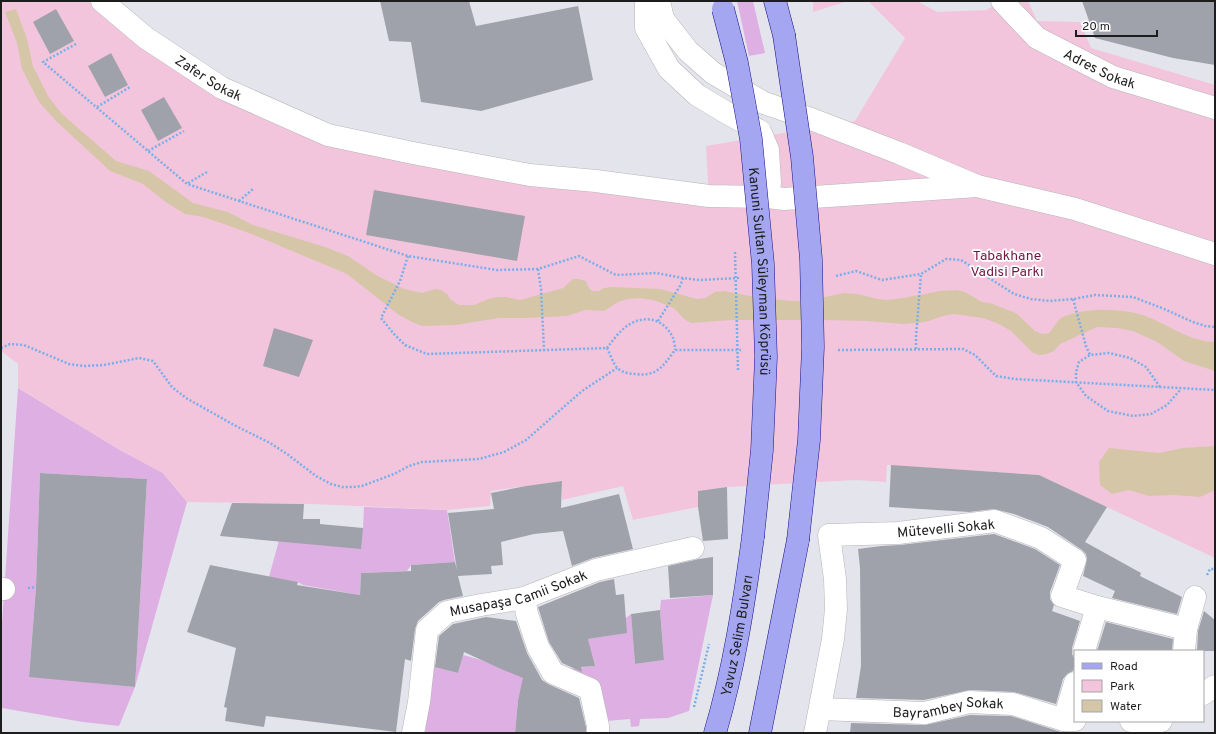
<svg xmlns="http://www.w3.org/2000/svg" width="1216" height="734" font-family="Overpass,sans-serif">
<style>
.grass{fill:#deafe2;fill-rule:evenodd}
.park{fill:#f3c5dc}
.water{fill:#d6c6a8}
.building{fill:#a0a2ab}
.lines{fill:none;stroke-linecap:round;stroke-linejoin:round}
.minor-casing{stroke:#b6b6b6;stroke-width:23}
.major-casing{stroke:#191086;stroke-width:23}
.path{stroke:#77afea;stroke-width:2.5;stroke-dasharray:2 2;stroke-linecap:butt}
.minor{stroke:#fff;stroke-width:22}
.major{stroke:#a4a6f1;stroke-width:22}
.major-bridge-casing{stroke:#191086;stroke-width:23;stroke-linecap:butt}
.path-bridge{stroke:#77afea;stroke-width:2.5;stroke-dasharray:2 2;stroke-linecap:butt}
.major-bridge{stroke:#a4a6f1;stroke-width:22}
.labels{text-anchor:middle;stroke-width:3.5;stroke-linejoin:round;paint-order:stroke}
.street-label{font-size:14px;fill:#1d1d1d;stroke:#fff}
.park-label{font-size:14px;fill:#6f1743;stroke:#fff}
</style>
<rect width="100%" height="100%" fill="#e4e4ed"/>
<path class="grass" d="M737,1H753L765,53L749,56Z
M18,388L120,450L163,473L187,502L135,687L119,726L83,722L2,708L1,638ZM40,473L147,479L135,687L29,676L36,587Z
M364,507L447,510L455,562L411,565L407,571L361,573L360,595L303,585L298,582L269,577L281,533L363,528Z
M713,595L689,711L668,718L640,719L639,726L631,727L630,719L607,721L567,669L594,666L588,639L619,634V618H626L631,614L635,664L664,660L660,610L661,600Z
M463,655L481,660L503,669L530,668L522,685L518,700L515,733H425L433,666L458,673Z"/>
<path class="park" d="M1,1H87L325,143L709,200L706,146L855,121L905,38L868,1H917L937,12L987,10L999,1H1028L1037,21L1080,22L1091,48L1215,85V558L1039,475L887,465L886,482L856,480L727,487L698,491V507L633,520L623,486L562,500V481L491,491L490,506L447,510L312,504L187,502L163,473L120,450L18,388V364L1,351Z
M813,1H848L813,12Z"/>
<path class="water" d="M16,9L27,39L33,66L48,96L62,114L116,161L149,171L193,203L228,212L253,225L325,247L348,256L376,275L404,289L422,293L435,289L441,290L447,294L451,300L459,305H474L488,299L497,297H506L520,300L563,288L573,279H578L586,281L589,288L592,291H599L604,288L612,287L660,289L697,299L705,298L715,292L724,291L755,297L791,301H801L816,299L844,293L857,294L878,299L887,300L903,298L940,291L957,290L965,292L982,302L990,303L1016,313L1035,331L1042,334L1049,333C1054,328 1057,320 1063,317C1089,306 1131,308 1155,320C1174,329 1194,342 1215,342V371L1184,361L1157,342L1133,331L1117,328L1097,327L1060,344L1054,351L1047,354L1040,355L1033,353L1011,331L999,324L983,318L954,314L943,316L929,321L918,323L902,324L867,321L821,320H732L691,323L684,319L675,309L667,305L653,300L640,298L628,299L618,302L604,311L585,310L567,316L526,318H499L456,325L422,326L412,322L399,315L347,274L254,235L227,225L203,217L185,214L167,203L143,184L110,171L56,121L39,102L22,69L17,43L5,12Z
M1215,446V490L1200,497L1174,495L1149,496L1129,490L1112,494L1100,485L1099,462L1109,448L1159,453L1183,448Z"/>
<path class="building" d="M380,1H469L476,26L578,6L593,80L481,111L421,102L411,42L389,41Z
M1082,1H1215V65L1173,58L1095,38Z
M56,9L74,41L50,54L33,22Z
M111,53L128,85L105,97L88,66Z
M164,97L182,128L158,141L141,110Z
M374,190L525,216L517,261L366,235Z
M274,328L313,340L299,377L263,366Z
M891,465L1039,475L1107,507L1085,542L1141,573L1140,576L1182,597L1177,614L1112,598L1115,591L1083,576L1087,559L1086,554L1082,550L1048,527L1014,514L994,509L969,512L889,507Z
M40,473L147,479L135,687L29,677L36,587Z
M562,481L561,508L619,494L633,549L593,558L572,566L563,531L534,534L501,542L503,565L491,566L492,574L458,576L463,596L444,600L439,602L418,621L415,629L411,661L405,659L396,732L266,716L264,727L225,721L227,708L224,707L236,648L187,632L210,565L298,582L297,585L360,595L361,573L411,571V565L455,562L457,570L448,513L494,509L491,493L526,486Z
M727,487L728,539L703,541L698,507V491Z
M232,503L304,504L303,519H320V524L363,528L361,549L220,536Z
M994,534L1035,549L1060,565L1050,592V599L1054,605L1052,611L1080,621L1072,648V654L1075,660V664L1073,671L1067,674L1063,679L1056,704L1014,692L970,690L924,700L856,698L861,666L860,568L858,549L881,546L900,545Z
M713,557V595L670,598L668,566L699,559Z
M614,579L616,595L624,594L627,633L588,639L595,666L581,667L582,672L562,663L549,642L538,607L600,582Z
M660,610L664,660L635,664L631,614Z
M1204,611L1215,620V651H1197L1198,631Z
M486,617L516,621L527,653L542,680L548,684L579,698L586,727V733H515L518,700L523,678L501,669L464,652L458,673L435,667L439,636L453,624Z
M1106,622L1173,639L1172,651H1097Z
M970,715L1011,716L1064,733H850L851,723L925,725Z"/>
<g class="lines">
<defs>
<g id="minor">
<path id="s1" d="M102,1L146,38L222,88L328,135L413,153L530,175L596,181L709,196L768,197L784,199L977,186"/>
<path d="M646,1V28L669,69L697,95L727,113L760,131L768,150L770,183L768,197"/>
<path d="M659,1L663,19L688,51L713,73L764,103L811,119L899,153L977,186L1075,209L1215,254"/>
<path id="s2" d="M1002,1L1037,38L1113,77L1215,108"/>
<path d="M1,589H4"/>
<path d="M524,598L527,614L538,647L553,673L590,689L598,726V733"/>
<path d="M1186,629L1195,597"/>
<path d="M1084,651L1097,607"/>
<path d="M1203,694L1215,686"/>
<path id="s3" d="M820,709L925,713L969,702L1013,704L1064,720H1075"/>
<path d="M1064,720L1075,683"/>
<path d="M1131,721H1161"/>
<path id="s4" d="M413,733L419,702L427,630L447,612L481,605L524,598L596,570L693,548"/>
<path d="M815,733L833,639L836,609L835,579L829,535L898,533L995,521L1041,538L1075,560L1062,596L1097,607L1186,629L1184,651"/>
</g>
<g id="major">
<path d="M775,1L784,35"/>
<path id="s5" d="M715,733C734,669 744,603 753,537"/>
<path d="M760,733L798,540"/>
</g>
</defs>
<use href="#minor" class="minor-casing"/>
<use href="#major" class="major-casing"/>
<path class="path" d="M76,44L43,62L187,184L408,256L497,270L538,269L579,256L616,275L656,273L683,278L699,280L739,278
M97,107L130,87
M148,151L184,131
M188,183L207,172
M239,201L253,189
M408,256L400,281L381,318L394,334L405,345L427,354L607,348C610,354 613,363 617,368C622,372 629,374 635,374C657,377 663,366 675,350H741
M538,269L541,289L544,350
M836,276L856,271L882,280L921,274L946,259L961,260L1014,294L1031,299L1050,301L1073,299L1095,295L1133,297L1162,308L1193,322L1205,326L1215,327
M1073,299L1086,346L1090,355
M658,321L680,286L683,278
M1,348L10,344L24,345L69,364L84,366L104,365L139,358L153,361L172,387L186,398L234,425L270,443L287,454L316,476L331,484L342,487H354L362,486L394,474L409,466L422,462L479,459L504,452L526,440L582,391L617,368
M607,348C614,339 622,327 634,322C650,315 666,322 673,338C674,341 675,346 675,350
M916,349V337L921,274
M838,350L963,349L975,355L996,376L1015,379L1215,390
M1160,387L1146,367L1130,358L1109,353L1090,355L1079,362L1076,372V382L1086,396L1108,411L1133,416L1151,414L1167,405L1181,389
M1207,575L1210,569H1215
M28,588L36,587
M694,707L709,644"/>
<use href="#minor" class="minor"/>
<use href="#major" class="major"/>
<defs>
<g id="major-bridge">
<path id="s6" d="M723,9L737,63L751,139L763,264L766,357L762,450L753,537"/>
<path d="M784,35L802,157L811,259L813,347L809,440L798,540"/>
</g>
</defs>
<use href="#major-bridge" class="major-bridge-casing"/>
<path class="path-bridge" d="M735,252L738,371"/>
<use href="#major-bridge" class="major-bridge"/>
</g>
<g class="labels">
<g class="street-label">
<text dy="5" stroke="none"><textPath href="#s2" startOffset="121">Adres Sokak</textPath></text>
<text dy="5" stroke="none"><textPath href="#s1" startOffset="132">Zafer Sokak</textPath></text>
<text dy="5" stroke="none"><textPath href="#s6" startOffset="266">Kanuni Sultan Süleyman Köprüsü</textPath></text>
<text transform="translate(946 528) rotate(-5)" y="5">Mütevelli Sokak</text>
<text dy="5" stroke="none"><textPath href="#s4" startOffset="205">Musapaşa Camii Sokak</textPath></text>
<text dy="5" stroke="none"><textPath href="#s5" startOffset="100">Yavuz Selim Bulvarı</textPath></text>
<text dy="5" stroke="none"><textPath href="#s3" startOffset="129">Bayrambey Sokak</textPath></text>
</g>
<g class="park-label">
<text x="1007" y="260">Tabakhane<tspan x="1007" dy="16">Vadisi Parkı</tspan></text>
</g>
</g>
<rect width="1216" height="734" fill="none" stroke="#1d1d1d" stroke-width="4"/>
<rect x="1074" y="650" width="130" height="72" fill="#ffffff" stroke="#a5a5a5"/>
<rect x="1082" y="663" width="20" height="6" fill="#a4a6f1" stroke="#a5a5a5"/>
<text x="1110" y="670" font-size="12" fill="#1d1d1d">Road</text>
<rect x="1082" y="680" width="20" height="12" fill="#f3c5dc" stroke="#a5a5a5"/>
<text x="1110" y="690" font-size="12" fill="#1d1d1d">Park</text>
<rect x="1082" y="700" width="20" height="12" fill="#d6c6a8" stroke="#a5a5a5"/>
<text x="1110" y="710" font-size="12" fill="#1d1d1d">Water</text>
<path d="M1076 30v6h81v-6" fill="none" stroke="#1d1d1d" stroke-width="2"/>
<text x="1082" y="30" font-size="12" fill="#1d1d1d" stroke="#ffffff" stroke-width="3" paint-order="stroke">20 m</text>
</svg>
